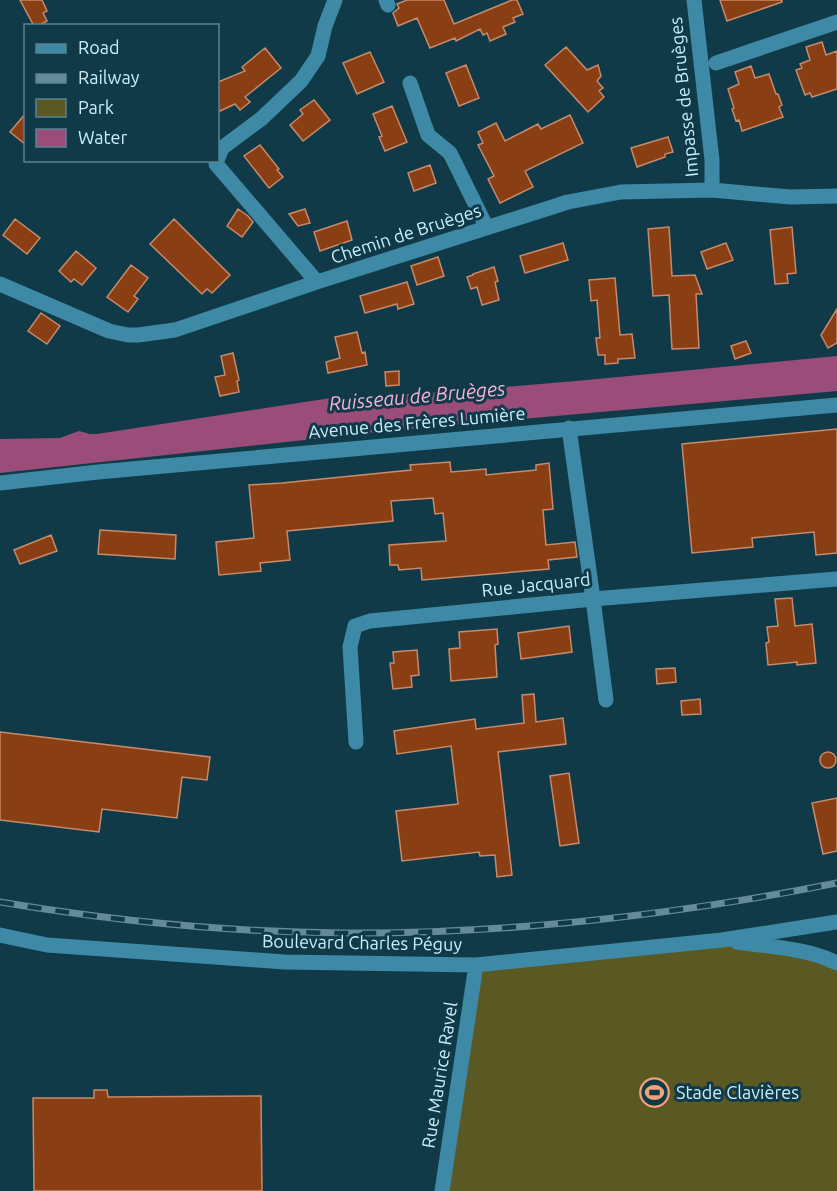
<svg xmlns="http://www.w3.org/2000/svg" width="837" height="1191" font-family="Ubuntu,sans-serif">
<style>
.green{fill:#5b5923}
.water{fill:#9a4d78}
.building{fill:#893f13;stroke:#c68a6c;stroke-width:1.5}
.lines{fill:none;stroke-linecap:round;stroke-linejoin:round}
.minor{stroke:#3e89a6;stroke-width:15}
.tertiary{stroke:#3e89a6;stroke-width:15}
.rail-casing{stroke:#658b9b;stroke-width:7}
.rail{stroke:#113a49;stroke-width:4.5;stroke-dasharray:14;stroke-linecap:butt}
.labels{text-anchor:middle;stroke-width:6;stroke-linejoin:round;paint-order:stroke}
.street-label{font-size:18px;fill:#c9edfd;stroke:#113a49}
.poi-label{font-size:18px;fill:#c9edfd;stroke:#113a49;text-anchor:start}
.water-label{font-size:20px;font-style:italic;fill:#f4b2d4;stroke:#113a49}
</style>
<rect width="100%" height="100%" fill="#113a49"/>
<path class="green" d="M722,940L837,964V1191H442L476,965Z"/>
<path class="water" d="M837,356V391L387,431L0,473V439L60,438L79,431L90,434H97L331,398L446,392L587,380Z"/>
<path class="building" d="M20,0H42L47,11L43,13L47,21L38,26H34Z
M407,0H444L454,24L512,0H517L523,14L513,18L515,22L503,27L506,34L490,41L487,33L483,35L480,29L456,41L455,38L430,48L417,18L398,26L393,13L399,8L397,4Z
M720,0H782V2L727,21Z
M822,42L826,55L837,51V89L812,97L810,93L805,95L796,70L802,68L800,64L810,60L806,47Z
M566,47L587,70L598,65L601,76L597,81L603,88L599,91L604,97L588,112L545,65Z
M265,48L281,68L245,97L250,102L240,110L235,104L218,112V82L245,71L242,67Z
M370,52L384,82L357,94L343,63Z
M466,65L479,98L459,106L446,73Z
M751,66L755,78L769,74L776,94H778L782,105L779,107L783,117L742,131L739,120L736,121L732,109L734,108L728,89L739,84L735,72Z
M314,100L330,120L303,141L290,125L303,114L300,110Z
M392,106L407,142L385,151L379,137L382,136L373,114Z
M26,113V145L10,132Z
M570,115L583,143L525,171L533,187L500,203L488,179L494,176L478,145L483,143L478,132L496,123L505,141L538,124L541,129Z
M668,137L673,152L665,154V157L637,167L631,148Z
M260,145L279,169L277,170L283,177L269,188L244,156Z
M430,165L436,183L414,191L408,173Z
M238,209L248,216L253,222L242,237L227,226Z
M305,209L310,223L298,226L289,214Z
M15,219L40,238L27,254L3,235Z
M174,219L230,275L212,293L207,289L202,294L150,244Z
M347,221L352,240L320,251L314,232Z
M669,227L672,276L695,275L702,294H696L699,348L672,349L669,295L653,296L648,229Z
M792,227L796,273L787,274L788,283L775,284L770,230Z
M563,243L568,260L525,273L520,256Z
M726,243L733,260L707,269L701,252Z
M76,251L96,268L82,285L74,279L71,282L59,271Z
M438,257L444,276L417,285L411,266Z
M131,265L148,278L134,296L138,299L128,312L107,297Z
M494,267L498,281L495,282L499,300L482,305L477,287L471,289L467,277L473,275V274Z
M615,278L620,335L632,334L635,358L618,359V363L605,364V355H598L596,338H600L597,300L591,301L589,280Z
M407,282L414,304L398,309L397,304L365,313L360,296Z
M837,309V343L828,348L821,335Z
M41,313L60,326L47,344L28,331Z
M357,332L362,353L365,352L367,365L328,373L326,362L340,358L335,337Z
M746,341L751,353L735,359L731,346Z
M233,353L239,380L237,381L239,392L220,396L215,377L225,375L221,356Z
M399,371V385L386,386L385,372Z
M837,429V553L816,555L814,532L752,538L753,547L692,553L682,444Z
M450,462L451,472L486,469V475L536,470V465L549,463L553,509L543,510L546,545L575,542L577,557L548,560L549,569L422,580L421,568L399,570L398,565H390L389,545L446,541L443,513L435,514L433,498L391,501L393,521L287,531L290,560L260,563L261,571L219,575L216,542L254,538L249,485L282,483L411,470L410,465Z
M100,530L176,535L175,559L98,554Z
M51,535L57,551L20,564L14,550Z
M792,598L795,626L812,624L816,663L797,665V662L768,665L766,643L769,642L767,627L778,626L775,599Z
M569,626L572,652L521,659L518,633Z
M497,629L498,644L495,645L497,677L451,681L449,649L460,648L459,632Z
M417,650L419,675L411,676L412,687L393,689L390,663H394L393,652Z
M675,668L676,682L657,684L656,669Z
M534,694L536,722L563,718L566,744L498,752L512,875L497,877L495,855L480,856L479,852L402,861L396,811L458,804L451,746L397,754L394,731L475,719L476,729L524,723L522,695Z
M700,699L701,714L682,715L681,701Z
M0,732L210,757L207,780L182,777L177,818L102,809L99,832L0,820Z
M820 760a8 8 0 1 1 16 0a8 8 0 1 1-16 0Z
M569,773L579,843L560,846L550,776Z
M837,798V851L823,854L812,803Z
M94,1090H107L108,1097L261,1096L262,1191H34L33,1098H94Z"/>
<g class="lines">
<path class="minor" d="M386,0L388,5
M694,0L712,160V190
M716,63L837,22
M410,83L428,135L450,153L487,228
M218,158L222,148L261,119L301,81L318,56L325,26L335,0
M217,160L216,164L317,282
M0,284L109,331L128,335H138L175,330L317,282L568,202L621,192L712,190L790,197L837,196
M569,428L593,599L606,700
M356,742L350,647L355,626L370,621L593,599L837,579
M0,935L47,945L284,962L476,965L722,940L837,922
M737,942C770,947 807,948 837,963
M442,1191L476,965"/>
<path class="tertiary" d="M0,483L98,472L837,405"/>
<defs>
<path id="rail" d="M0,902C113,921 228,932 342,933C508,934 675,915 837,883"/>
</defs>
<use href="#rail" class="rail-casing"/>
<use href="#rail" class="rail"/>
</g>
<defs>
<symbol id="stadium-ring" viewBox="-11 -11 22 22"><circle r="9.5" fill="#113a49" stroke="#f1a27b" stroke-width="1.5"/><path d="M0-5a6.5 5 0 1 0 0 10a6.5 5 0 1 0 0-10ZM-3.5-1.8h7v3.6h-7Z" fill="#f1a27b"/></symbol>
</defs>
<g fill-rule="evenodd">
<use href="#stadium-ring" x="638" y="1076" width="33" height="33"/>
</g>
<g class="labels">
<g class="street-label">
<text transform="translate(684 97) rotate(-96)" y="6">Impasse de Bruèges</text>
<text transform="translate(406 234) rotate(-18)" y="6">Chemin de Bruèges</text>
<text transform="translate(417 423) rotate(-5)" y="6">Avenue des Frères Lumière</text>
<text transform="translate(536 585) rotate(-6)" y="6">Rue Jacquard</text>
<text transform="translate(362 943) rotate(1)" y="6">Boulevard Charles Péguy</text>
<text transform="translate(440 1075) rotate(-81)" y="6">Rue Maurice Ravel</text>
</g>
<g class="poi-label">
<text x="676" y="1099">Stade Clavières</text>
</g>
<g class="water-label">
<text transform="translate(417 396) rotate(-5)" y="7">Ruisseau de Bruèges</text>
</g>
</g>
<rect x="24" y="24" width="195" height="138" fill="#113a49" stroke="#5b8291" stroke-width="1.5"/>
<rect x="36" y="44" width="30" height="9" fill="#3e89a6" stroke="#5b8291" stroke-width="1.5"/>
<text x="78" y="54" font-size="18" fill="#c9edfd">Road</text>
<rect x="36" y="74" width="30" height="9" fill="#658b9b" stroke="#5b8291" stroke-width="1.5"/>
<text x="78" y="84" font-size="18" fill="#c9edfd">Railway</text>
<rect x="36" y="99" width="30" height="18" fill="#5b5923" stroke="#5b8291" stroke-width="1.5"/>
<text x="78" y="114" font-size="18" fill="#c9edfd">Park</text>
<rect x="36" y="129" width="30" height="18" fill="#9a4d78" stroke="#5b8291" stroke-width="1.5"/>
<text x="78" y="144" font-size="18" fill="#c9edfd">Water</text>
</svg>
